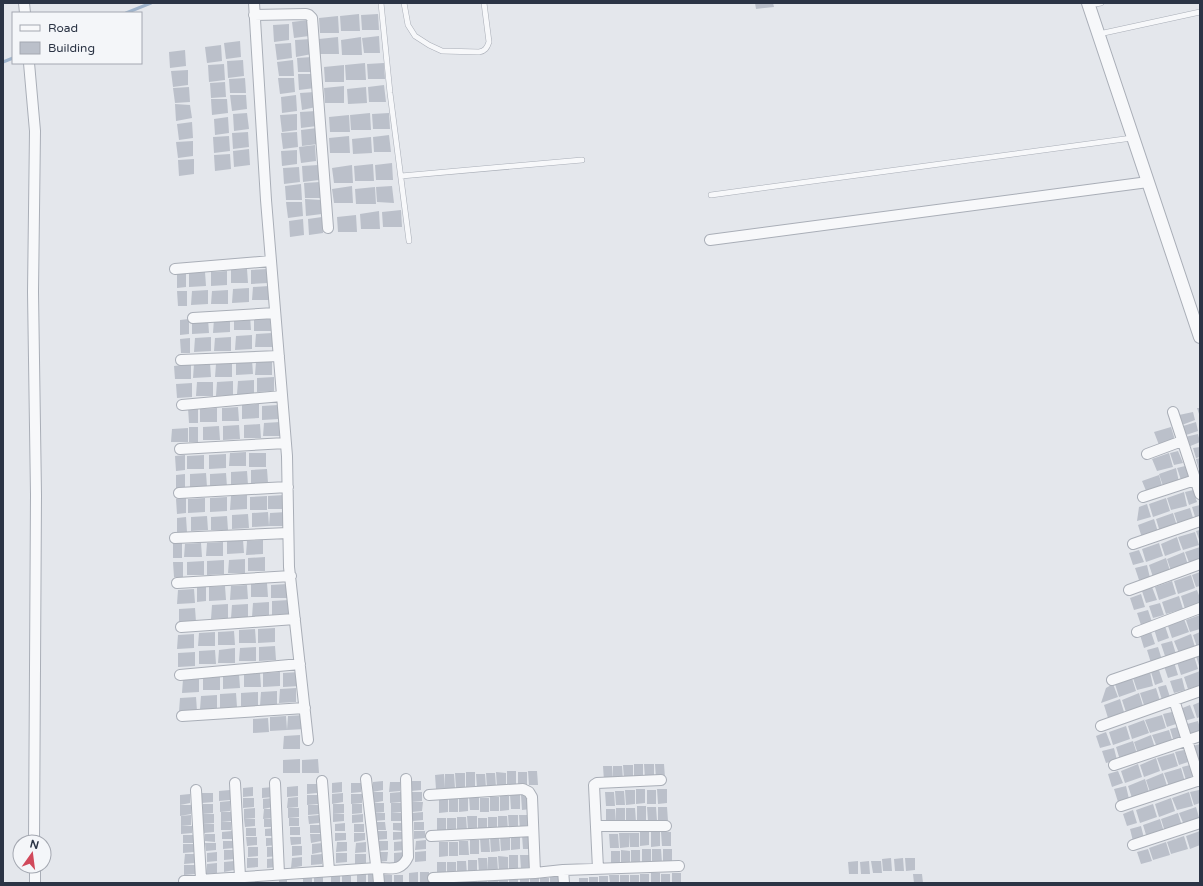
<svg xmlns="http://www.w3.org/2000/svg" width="1203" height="886" font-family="'Varela Round',sans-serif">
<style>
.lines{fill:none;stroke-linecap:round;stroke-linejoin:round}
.stream{stroke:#9fb4cc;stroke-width:3}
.building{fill:#bbc0ca}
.service-casing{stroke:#a9aeb7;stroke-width:6}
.minor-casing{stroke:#a9aeb7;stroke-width:12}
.tertiary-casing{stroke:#a9aeb7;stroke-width:14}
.service{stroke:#f7f8fa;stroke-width:5}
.minor{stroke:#f7f8fa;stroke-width:10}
.tertiary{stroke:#f7f8fa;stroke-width:12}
</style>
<rect width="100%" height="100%" fill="#e4e7ec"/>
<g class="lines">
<path class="stream" d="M126,13L151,3
M3,62L13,58"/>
</g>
<path class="building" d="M755,3H773L774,7L756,9Z
M359,14L360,31H341L340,16Z
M378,14L379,30H362L361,15Z
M338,16L339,33H320L319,18Z
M308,20L309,36L294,38L292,22Z
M289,24V40L274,42L273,25Z
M379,36L380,53H364L362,38Z
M338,37L339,54H320L319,39Z
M361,37L362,55H342L341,40Z
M311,39L312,54L296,57L295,40Z
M240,41L241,57L226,59L224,43Z
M291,43L292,58L277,60L275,44Z
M221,45L222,61L207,63L205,47Z
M185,50L186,66L170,68L169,52Z
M312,57L314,72H298L297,58Z
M243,60L244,76L228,78L227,61Z
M293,60L294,76H279L277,62Z
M365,63L366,80H346L345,65Z
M384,63L385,79H368L367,64Z
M224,64L225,80L209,82L208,65Z
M344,65V82H325L324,67Z
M188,70V85L173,87L171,71Z
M298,74H313L315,88L299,90Z
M245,78L246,93H230L229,79Z
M278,78H294L295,92L280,94Z
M225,82L226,97L211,98L210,83Z
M384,85L386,102H369L368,87Z
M344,86V103H325L324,88Z
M189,87L190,102L175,103L173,88Z
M366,87L367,103L348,104L347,89Z
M315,92L316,107L302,110L300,93Z
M230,95H246L247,109L232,111Z
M296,95L297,111L282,113L281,97Z
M211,99H227L228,113L212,115Z
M175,104L190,105L192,118L176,121Z
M316,111L317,126L301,128L300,112Z
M247,113L249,129L234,131L233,114Z
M370,113L371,130H351L350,115Z
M389,113L390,129H373L372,114Z
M297,114V130L282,132L280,115Z
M349,115L350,132H330L329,117Z
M228,117L229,133L215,135L214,119Z
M192,122L193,138L179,140L177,124Z
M317,128L318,144L302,146L301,130Z
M248,132L249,147L233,149L232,133Z
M297,132L298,147L283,149L281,133Z
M389,135L391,152H374L373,137Z
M229,136L230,151L214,153L213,137Z
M349,136L350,153H330L329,138Z
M371,137L372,153L353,154L352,139Z
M193,141V156L178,158L176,142Z
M315,145L316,161L301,163L299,147Z
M249,149L250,165L234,167L233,151Z
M297,150V164L282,166L281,151Z
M230,154L231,169L215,171L214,155Z
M194,159V174L179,176L178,160Z
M392,163L393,180H376L375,165Z
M373,164L374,181H355L354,166Z
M318,165L319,180L303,182L302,166Z
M352,165L353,183H334L332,168Z
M299,167L300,182L284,184L283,168Z
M320,182L321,198H305L304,183Z
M301,184L302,200H286L285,186Z
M352,186L353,203H334L332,189Z
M392,186L394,203L377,202L376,187Z
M375,187L376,204H356L355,189Z
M305,199L321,200L322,214L306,216Z
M286,202H302L303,216L288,218Z
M401,210L402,227H383L382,212Z
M379,211L380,229H361L360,214Z
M356,215L357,232H338L337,217Z
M322,217L323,233L309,235L308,219Z
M303,219L304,235L290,237L289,221Z
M247,269L248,283H231V270Z
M267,269L268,283L251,284V270Z
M227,271V285L211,286V272Z
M186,272V287L177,288V273Z
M205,272L206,286L189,287V273Z
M269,286V300H252L253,287Z
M249,288V302L232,303L233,289Z
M208,290V304L191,305L192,291Z
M228,290V304H211L212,291Z
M177,291H187V306H178Z
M250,316L251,330H234V317Z
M254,317H270L271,331H254Z
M230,318V332L213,333L214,319Z
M189,319V334L180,335V320Z
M208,319L209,333L192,334V320Z
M272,333V347H255L256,334Z
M252,335V349L235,350L236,336Z
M211,337V351L194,352L195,338Z
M231,337V351H214L215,338Z
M190,338V353H181L180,339Z
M252,360L253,374L236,375V361Z
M272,361V375H255L256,362Z
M210,363L211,377L193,378L194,364Z
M232,363V377H215L216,364Z
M191,364V379H175L174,366Z
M274,377V391L257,392V378Z
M254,380V394H237L238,381Z
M233,381V395L216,396L217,382Z
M197,382H213V396H196Z
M192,383V397L177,398L176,384Z
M259,404V418L242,419V405Z
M278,405L279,419L262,420V406Z
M238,407L239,421H222V408Z
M188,408H198V423H189Z
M217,408V422H200V409Z
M1197,408H1200V417Z
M1193,412L1195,420L1182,425L1179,415Z
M280,422L281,436H263L264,423Z
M1196,422L1198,431L1186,435L1183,426Z
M260,424L261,438H244V425Z
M239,425L240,439L223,440V426Z
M219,426L220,440H203V427Z
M189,427H198V442H189Z
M1171,427L1175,440L1159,445L1154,432Z
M188,428V442H171L172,429Z
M1198,434L1200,442L1188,447L1185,437Z
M1200,447V457L1196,458L1193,448Z
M1178,451L1183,463L1174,465L1170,453Z
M246,452V466H229L230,453Z
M249,453H266V467H249Z
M1169,453L1173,467L1157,471L1152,459Z
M226,454V468L209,469V455Z
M185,455V470L176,471L175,456Z
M204,455V469H187V456Z
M1200,458V476L1198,471L1199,470L1196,459Z
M1185,466L1189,478L1181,480L1177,468Z
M1176,468L1179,482L1163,486L1159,474Z
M267,469L268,483H251V470Z
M247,471L248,485L231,486V472Z
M206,473L207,487L190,488V474Z
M226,473L227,487H210V474Z
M185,474V489H176V475Z
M1159,475L1163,489L1147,493L1142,481Z
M1193,490L1197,502L1189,505L1185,492Z
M1184,492L1187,506L1171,510L1167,498Z
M247,495V509L230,510L231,496Z
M284,495L285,509H268V496Z
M267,496V510H250V497Z
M227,497V511L210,512V498Z
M186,498V513L177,514L176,499Z
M205,498V512L188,513V499Z
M1166,498L1170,511L1153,517L1149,504Z
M1147,504L1151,517L1137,521L1139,507Z
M1200,505V518L1196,520L1192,507Z
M1190,508L1194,521L1178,525L1174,513Z
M268,512L269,526L252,527V513Z
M286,512V526H269L270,513Z
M1173,513L1177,526L1160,532L1156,519Z
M248,514L249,528L232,529V515Z
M207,516L208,530L191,531V517Z
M227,516L228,530H211V517Z
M186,517L187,532L177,533V518Z
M1154,519L1158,532L1142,538L1138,525Z
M1200,530V542L1196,531Z
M1195,532L1199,545L1183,550L1178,537Z
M1177,537L1181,550L1165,556L1161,544Z
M227,540H243L244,553L227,554Z
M263,540V554L246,555L247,541Z
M223,542V556H206L207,543Z
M173,543H182V558H173Z
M201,543L202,557H184L185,544Z
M1159,543L1163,556L1146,562L1142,549Z
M1200,547V562L1190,565L1185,552Z
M1139,550L1144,562L1133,565L1129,553Z
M1184,552L1188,565L1171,571L1167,559Z
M265,557V571H248V558Z
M1166,558L1170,571L1153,577L1149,565Z
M245,559V573H228L229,560Z
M224,560V574L207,575V561Z
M204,561V575H187V562Z
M173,562H183V577H174Z
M1147,565L1150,578L1139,580L1135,568Z
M1200,572V586L1196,587L1192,575Z
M1191,575L1195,588L1178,594L1174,581Z
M1172,581L1176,594L1159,600L1155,587Z
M267,583L268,597H251V584Z
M287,584V598H271V585Z
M247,585L248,599L230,600L231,586Z
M206,586V601L197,602V587Z
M225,586L226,600L209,601V587Z
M1152,587L1157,600L1146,603L1142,591Z
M194,589L195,603L177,604L178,590Z
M1197,590L1200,598V603L1185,609L1181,596Z
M1141,594L1145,607L1134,610L1130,598Z
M1179,596L1183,609L1166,614L1162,602Z
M289,600V614L272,615V601Z
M269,602V616L252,617L253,603Z
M1160,603L1164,615L1153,618L1149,606Z
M228,604V618L211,619L212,605Z
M248,604V618H231L232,605Z
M195,608L196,622L179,623V609Z
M1148,610L1152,622L1141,625L1137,613Z
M1200,615V629L1190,632L1186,620Z
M1184,619L1189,632L1172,638L1168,626Z
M1165,626L1169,638L1158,642L1154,629Z
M275,628V642L258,643V629Z
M255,629L256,643H239V630Z
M234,631L235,645H218V632Z
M215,632V646H198L199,633Z
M1151,632L1155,644L1144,648L1140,635Z
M1200,632V646L1197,647L1193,635Z
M194,634V648L177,649L178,635Z
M1191,634L1195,647L1179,653L1174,641Z
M1172,641L1176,654L1165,656L1161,644Z
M275,646L276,660L259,661V647Z
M256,647V661H239L240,648Z
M1158,647L1162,660L1151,663L1147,650Z
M235,648V663H218L219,650Z
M215,650L216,664H199V651Z
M195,652V666L178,667V653Z
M1200,655V669L1196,656Z
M1194,656L1198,669L1181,675L1177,662Z
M1174,662L1178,675L1168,678L1164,666Z
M1159,670L1163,682L1155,685L1151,672Z
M1200,671V685L1188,689L1184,677Z
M280,672V686L263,687V673Z
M299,672L300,686L283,687V673Z
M1150,672L1153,686L1137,690L1133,678Z
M260,673L261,687H244V674Z
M239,674L240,688L223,689V675Z
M220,676V690H203V677Z
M199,678V692L182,693L183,679Z
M1132,678L1136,691L1119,697L1115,684Z
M1182,678L1185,690L1174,693L1170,681Z
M1113,684L1118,697L1101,703L1106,688Z
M1166,685L1170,697L1162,700L1158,687Z
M296,688V702L279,703L280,689Z
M1156,688L1160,701L1144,705L1140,693Z
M277,691V705L260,706L261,692Z
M258,692V706H241V693Z
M236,693L237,707L220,708V694Z
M1139,693L1143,706L1126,712L1122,700Z
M217,695V709H200L201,696Z
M196,697L197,711L179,712L180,698Z
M1120,699L1124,712L1108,718L1104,705Z
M1200,702V717L1197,718L1193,705Z
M1190,705L1195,718L1184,721L1180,709Z
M1172,712L1176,724L1167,727L1163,714Z
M304,715L305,729L287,730L288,716Z
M1162,715L1166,728L1150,733L1145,720Z
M286,716L287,730L270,731V717Z
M268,718L269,732L253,733V719Z
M1144,720L1149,733L1132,739L1128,726Z
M1198,721L1200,728V734L1191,736L1187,724Z
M1126,726L1130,739L1113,745L1109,732Z
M1178,727L1183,739L1174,742L1170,729Z
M1169,730L1173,743L1157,747L1152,735Z
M1106,732L1111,745L1100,748L1096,736Z
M300,735V749H283L284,736Z
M1151,735L1155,748L1138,754L1134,742Z
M1133,741L1137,754L1120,760L1116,747Z
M1200,744V758L1197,759L1193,746Z
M1114,748L1117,760L1106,763L1102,751Z
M1184,750L1188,762L1179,765L1175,752Z
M1174,753L1178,766L1162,771L1157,758Z
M1156,758L1160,771L1144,777L1140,765Z
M300,759V773H283V760Z
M318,759L319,773H302V760Z
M634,764H643V778H634Z
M644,764H654V778L645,779Z
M655,764H664L665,778H656Z
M1138,764L1142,777L1125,783L1121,771Z
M623,765H633V779H624Z
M1190,765L1194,778L1186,780L1182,767Z
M603,766H612L613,780L604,781Z
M613,766H622L623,780H613Z
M1181,768L1185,782L1169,786L1164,773Z
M507,771H516V785L507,786Z
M528,771H537L538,785H529Z
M1118,771L1123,783L1112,787L1108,774Z
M466,772H475V786L466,787Z
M496,772L506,773V786L497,787Z
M518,772H527V786H518Z
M455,773H465V787L456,788Z
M486,773H495L496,787L487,788Z
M1163,773L1167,786L1150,792L1146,780Z
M444,774L445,788L436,789L435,775Z
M445,774H454L455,788H445Z
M476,774H485L486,788H477Z
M1145,779L1149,792L1132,798L1128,786Z
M383,781V790L372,792L373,782Z
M411,781H421V790L411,791Z
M342,782V792L332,793V783Z
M390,782H400V791L389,792Z
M351,783H361V792L351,793Z
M307,784H317V793L307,794Z
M298,786V796L287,797V787Z
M1126,786L1129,799L1118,802L1114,789Z
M253,787V796L243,797V788Z
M273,787V797L262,798V788Z
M636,789H645V803L636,804Z
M657,789H667V803L658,804Z
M230,790V800L219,801V791Z
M625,790H635V804L626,805Z
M647,790H656V804H647Z
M1199,790L1200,794V803L1194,805L1190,792Z
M615,791H624L625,805H616Z
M373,792H383V801L373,803Z
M401,792V802L390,803V793Z
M411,792H422V801L411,802Z
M605,792H614L615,806H606Z
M1189,792L1193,806L1177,810L1172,798Z
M202,793H213V802L202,803Z
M343,793V802L332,804V794Z
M190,794V803L180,805V795Z
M351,794H362V803L351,804Z
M307,795H318V804L307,805Z
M510,795H520V809H511Z
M521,795H530L531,809L522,810Z
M469,796H479V810H470Z
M500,796H509V810L500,811Z
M298,797V807L287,808L288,798Z
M459,797H468V811L459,812Z
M490,797H499V811H490Z
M243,798H254V807L243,808Z
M273,798V807L263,809V799Z
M439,798H448V812L439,813Z
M449,798H458V812H449Z
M480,798H489V812H480Z
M1171,798L1175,811L1159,817L1155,804Z
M230,801V811L220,812V802Z
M412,802H423L422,811L412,812Z
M374,803H384V812L373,813Z
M391,803H401V812L391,813Z
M203,804H213V813L202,814Z
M333,804H344V813L333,814Z
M352,804H362V813L352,814Z
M1153,804L1157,817L1140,823L1136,810Z
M180,805H191V814L180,816Z
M308,805H319V814L308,815Z
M637,806H646V820L637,821Z
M647,807H656L657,821H648Z
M658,807H667L668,821H658Z
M1196,807L1200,821L1184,825L1179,813Z
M255,808V818L244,819V809Z
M288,808H299V817L288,818Z
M616,808H625V822L616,823Z
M626,808H635L636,822H626Z
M264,809H274V818L263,819Z
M606,809H615L616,823L606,824Z
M1133,810L1137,823L1127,826L1123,814Z
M221,812H231V821L221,822Z
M423,812V820L413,821L412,813Z
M374,813H385V820L374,821Z
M391,813H402V821H391Z
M1178,813L1182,826L1165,832L1161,819Z
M203,814H214V823L203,824Z
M333,814H344V821L333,822Z
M363,814V822L352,823V815Z
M191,815V825L181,826V816Z
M319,815V823L309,824L308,816Z
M508,815H518V829L509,830Z
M519,815H528L529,829L520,830Z
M467,816H477V830H468Z
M498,816H507L508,830L498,831Z
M457,817H466L467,831L457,832Z
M488,817H497V831H488Z
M289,818H299V826H289Z
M437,818H446V832L437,833Z
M447,818H456V832H447Z
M478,818H487V831L478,832Z
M244,819H255V826L245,827Z
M264,819H274V827H264Z
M1160,819L1164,832L1147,838L1143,825Z
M221,822H231V830H221Z
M375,822H385L386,830H376Z
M414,822H424V830H414Z
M345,823V831H335V824Z
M393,823H403V831L393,830Z
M204,824H214V832L204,833Z
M354,824H364V832H354Z
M310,825H320V833H310Z
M181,826H192V833L181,834Z
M1141,826L1144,838L1133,841L1130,829Z
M290,827H300V835H290Z
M246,828H256V836H246Z
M275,828L276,836H265V829Z
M232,831L233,839H222V832Z
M376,831H387V839L376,840Z
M414,831H425V838L414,839Z
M640,831H649V845L640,846Z
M1200,831V845L1190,849L1186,836Z
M393,832H404V839L393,840Z
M651,832H660V846L651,847Z
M661,832H671V846H662Z
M335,833H346V840L335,841Z
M354,833H365V840L354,842Z
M619,833H629V847L620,848Z
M629,833H639V847H630Z
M205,834H215V842L205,841Z
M310,834H321V841L311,843Z
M609,834H618L619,848H610Z
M183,835H193V843H183Z
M511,835H520V849L511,850Z
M522,835H532V849H523Z
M500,836H510V850L501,851Z
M1184,836L1188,849L1171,854L1167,842Z
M246,837H257V845L247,846Z
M290,837H301V844L291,845Z
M490,837H499L500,851L491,852Z
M266,838H277V845L266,846Z
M480,838H489L490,852H481Z
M426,840V849L415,850L416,841Z
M470,840H479V854H470Z
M223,841H234V848L223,849Z
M377,841H388V850L377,851Z
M405,841V850L394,851V842Z
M459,841H468L469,855H459Z
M337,842H347V851L336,852Z
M366,842V852L355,853L356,843Z
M439,842H448V856L439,857Z
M449,842H458V856H449Z
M1166,842L1170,855L1153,860L1149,848Z
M205,843H216V850L206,851Z
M322,843V852L312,854V844Z
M183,844H194V852L183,853Z
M292,846H302V855L292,856Z
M248,847H258V856L248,857Z
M267,847H278V856L267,857Z
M642,849H651V863H642Z
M652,849H661L662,863L652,864Z
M663,849H672V863H663Z
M1148,849L1152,861L1141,864L1137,852Z
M224,850H235V859L224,860Z
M621,850L630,851V865H621Z
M631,850H640V864H631Z
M426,851V861L415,862V852Z
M611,851H620V865L611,866Z
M217,852V861L207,862V853Z
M377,852H388L387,861L377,862Z
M405,852V861L394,863V853Z
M336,853H347V862L336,863Z
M185,854H195V863L184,864Z
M322,854V864L311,865V855Z
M355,854H366V863L355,864Z
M509,855H518V869L509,870Z
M520,855H530V869H521Z
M498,856L508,857V871H499Z
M302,857V866L291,868L292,858Z
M488,857H497L498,871L488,872Z
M247,858H258V867L247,868Z
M277,858V867L267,868V859Z
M478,858H487L488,872H479Z
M891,858L892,871H883L882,859Z
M903,858L904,871H895L894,859Z
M905,858H915V870L906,871Z
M468,860H477V874H468Z
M234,861V870L224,872V862Z
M457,861H466L467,875H457Z
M858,861V874H849L848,862Z
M869,861L870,874H861L860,862Z
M871,861H881L882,873H873Z
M437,862H446V876L437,877Z
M447,862H456V876H447Z
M217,863V873L206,874L207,864Z
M184,865H195V874L184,875Z
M418,872V883H409V873Z
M420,872H429V883H420Z
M368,873H377V883H368Z
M651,873H660V883H651Z
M672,873H681V883H672Z
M357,874H366V883H357Z
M640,874H649V883H640Z
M661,874H670V883H661Z
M913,874H922L923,883H914Z
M383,875H392V883H383Z
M394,875H403V883H394Z
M609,875H619V883H610Z
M620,875H629V883H620Z
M630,875H639V883H630Z
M331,876H340V883H331Z
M342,876H351V883H342Z
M550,876H559L560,883H550Z
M599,876H608V883H599Z
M303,877H312V883H303Z
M314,877H323V883H314Z
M589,877H598V883H589Z
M509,878H518V883H509Z
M530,878H539V883H530Z
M540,878H549V883H540Z
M579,878H588V883H579Z
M279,879H287V883H279Z
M520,879H529V883H520Z
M488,880H498V883H488Z
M498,880H508V883H499Z
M468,881H477V883H468Z
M478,881H487L488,883H478Z"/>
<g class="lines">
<defs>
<path id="service" d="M381,3L390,93L409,241
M404,3L408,25L415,36L429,45L442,51L479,52C485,51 487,48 489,42L484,3
M1089,5L1101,3
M1099,34L1200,12
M401,176L582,160
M711,195L1132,138"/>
<path id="minor" d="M24,3L25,13
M254,3L266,200L287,456L289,567L308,740
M254,15L306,14L309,15L312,18L328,228
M29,63L35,131L33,292L36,495L34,842
M710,240L1148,182
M175,269L271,261
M193,318L275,313
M181,360L279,356
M182,405L282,396
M1173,412L1200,494
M180,449L286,443
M1147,454L1182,441
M179,493L288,487
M1143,497L1195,480
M175,538L288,533
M1133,544L1200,521
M177,583L291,576
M1129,590L1200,564
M181,627L295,619
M1137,632L1200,608
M180,675L300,664
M1112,680L1200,650
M1174,700L1200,781
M182,716L305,708
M1101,726L1200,691
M1114,765L1200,736
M366,779L376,865L378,872L379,883
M322,781L329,871
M235,783L240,877
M275,783L279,874
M196,790L201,879
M429,795L523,789L529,792L532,797L535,873
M1121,806L1200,780
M596,826H666
M431,836L533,831
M1133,845L1200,823
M35,866V883
M598,869L594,785L597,783L661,780
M563,870L564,883
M433,878L535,873L563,870L679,866
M184,881L377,868C391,868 401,872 408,857L406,779"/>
<path id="tertiary" d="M1088,3L1200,337"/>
</defs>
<use href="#service" class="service-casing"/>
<use href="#minor" class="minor-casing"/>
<use href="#tertiary" class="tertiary-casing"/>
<use href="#service" class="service"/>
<use href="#minor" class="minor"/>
<use href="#tertiary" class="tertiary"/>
</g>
<rect width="1203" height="886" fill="none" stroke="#2b3445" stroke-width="8"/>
<rect x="12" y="12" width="130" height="52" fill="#f4f6f9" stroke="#a4a8b1"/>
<rect x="20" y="25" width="20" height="6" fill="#f7f8fa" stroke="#a4a8b1"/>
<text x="48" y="32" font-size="12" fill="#2b3445">Road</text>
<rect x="20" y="42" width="20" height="12" fill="#bbc0ca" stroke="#a4a8b1"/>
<text x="48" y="52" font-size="12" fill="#2b3445">Building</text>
<g transform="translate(32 854) rotate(14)"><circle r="19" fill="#f4f6f9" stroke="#a4a8b1"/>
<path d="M0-3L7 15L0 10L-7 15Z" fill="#d1495b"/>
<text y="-6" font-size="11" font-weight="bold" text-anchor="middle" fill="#2b3445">N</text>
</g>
</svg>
